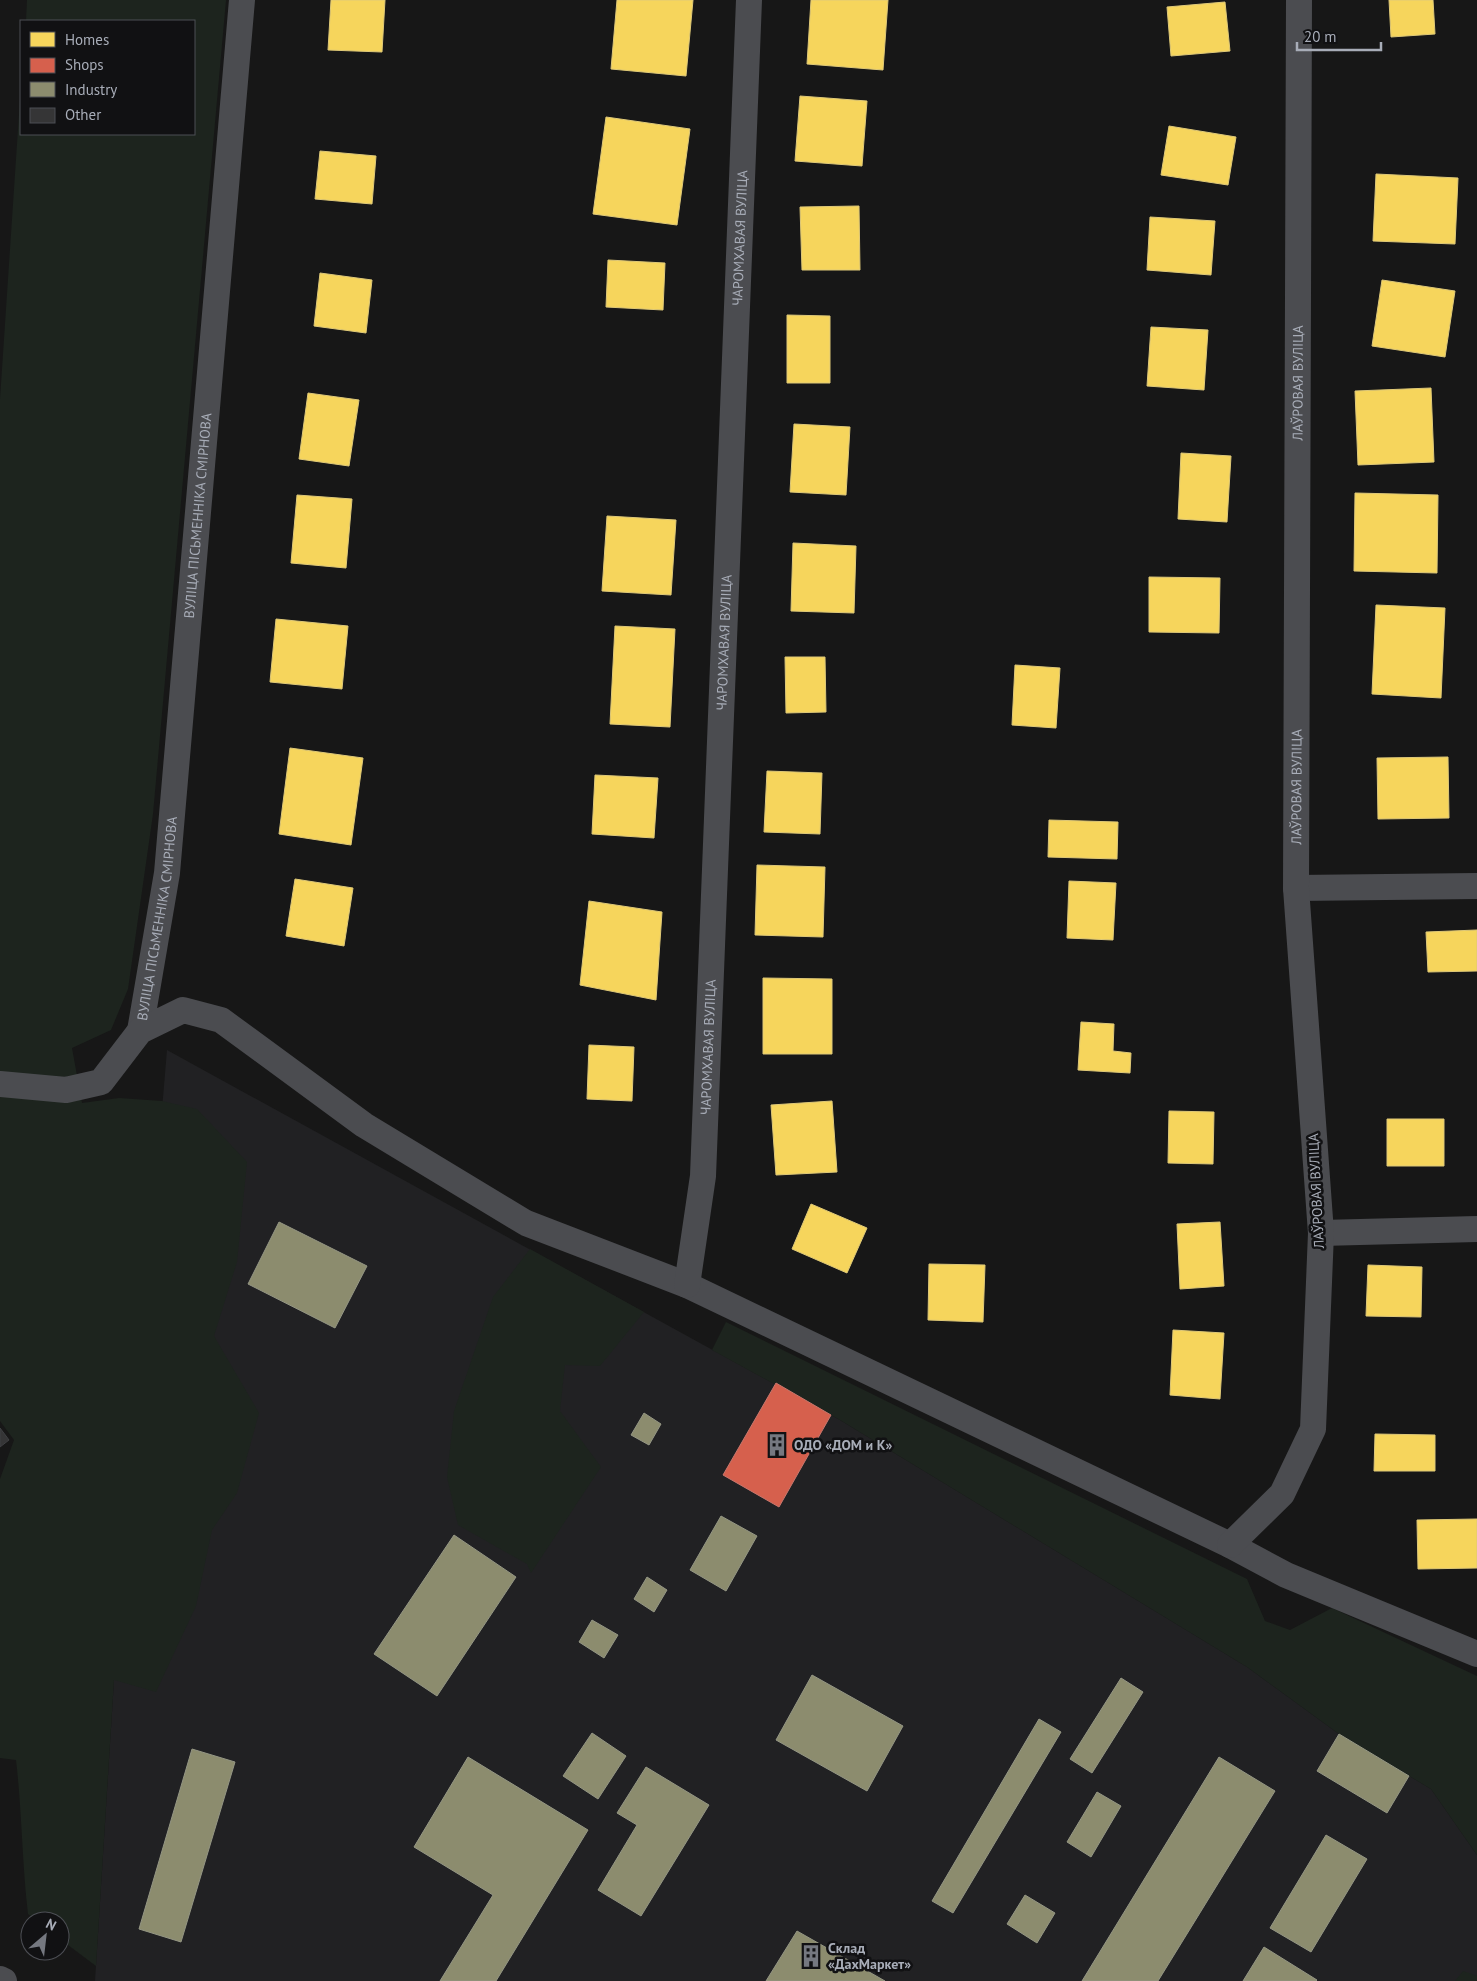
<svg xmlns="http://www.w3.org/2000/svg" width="1477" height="1981" font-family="'PT Sans',sans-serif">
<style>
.built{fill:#212123}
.green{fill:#1d241e}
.homes{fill:#f6d55c;stroke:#dfc978}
.shops{fill:#d6604d;stroke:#c8776d}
.industry{fill:#8c8c6e;stroke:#949684}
.building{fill:#353536;stroke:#3f4043}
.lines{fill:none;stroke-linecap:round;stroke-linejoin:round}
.street{stroke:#4b4c50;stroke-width:26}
.labels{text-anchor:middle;stroke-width:5;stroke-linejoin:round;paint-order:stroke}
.street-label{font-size:14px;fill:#a8adb8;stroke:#111113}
.poi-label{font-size:14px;font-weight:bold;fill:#a8adb8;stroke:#111113;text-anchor:start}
</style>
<rect width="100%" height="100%" fill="#171717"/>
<path class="built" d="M167,1050L840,1420L1247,1667L1339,1734L1431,1789L1477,1855V1981H95L114,1680Z"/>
<path class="green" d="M27,0H226L153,814L128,989L111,1030L72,1048L82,1103L119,1098L162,1101L197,1109L247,1162L237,1262L214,1336L259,1413L237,1493L212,1530L196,1606L156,1692L114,1680L96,1966L60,1939V1921H37L28,1914C22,1863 22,1811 16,1760L0,1758V1479L14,1440L0,1421V399L21,84V134H194V21H26Z
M530,1249L644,1312L600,1366L565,1365L560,1411L601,1467L531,1573L527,1564L458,1525L447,1477L454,1411L493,1297Z
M726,1322L1247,1579L1265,1621L1290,1630L1332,1608L1477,1676V1855L1431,1789L1339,1734L1247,1667L840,1420L712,1350Z
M1463,1971L1477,1976V1981H1455Z"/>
<path class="homes" d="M331,0H385L382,52L328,50Z
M617,0H693L686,76L611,69Z
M811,0H888L883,70L807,64Z
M1389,0H1433L1435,34L1391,37Z
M1225,2L1230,51L1171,56L1167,7Z
M800,96L867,101L862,166L795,161Z
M606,117L690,129L677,225L593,214Z
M1169,126L1236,137L1228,185L1161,175Z
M320,151L376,156L372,204L315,199Z
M1376,174L1458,178L1455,244L1373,241Z
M859,206L860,270H802L800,207Z
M1150,217L1215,221L1211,275L1147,270Z
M608,260L665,263L663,310L606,307Z
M320,273L372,280L366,333L314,326Z
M1382,280L1455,291L1445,357L1372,346Z
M787,315L830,316V383H787Z
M1151,327L1208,330L1204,390L1147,386Z
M1431,388L1434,462L1358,465L1355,391Z
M308,393L359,400L349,466L299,459Z
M794,424L850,427L846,495L790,492Z
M1181,453L1231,456L1227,522L1178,519Z
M1355,493L1438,495L1437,573L1354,571Z
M297,495L352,499L346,568L291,563Z
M607,516L676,520L671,595L602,591Z
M793,543L856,546L854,613L791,611Z
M1149,577L1220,578L1219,633L1149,632Z
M1376,605L1445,608L1441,698L1372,694Z
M276,619L348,626L342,689L270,682Z
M615,626L675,629L670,727L610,724Z
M785,657H825L826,712L786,713Z
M1015,665L1060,668L1056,728L1012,725Z
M290,748L363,758L351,845L279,834Z
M1448,757L1449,818L1378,819L1377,758Z
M767,771L822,773L820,834L764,832Z
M595,775L658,778L654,838L592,834Z
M1049,820L1118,822L1117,859L1048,857Z
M757,865L825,867L823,937L755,935Z
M295,879L353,888L344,946L286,936Z
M1069,881L1116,883L1113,940L1067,938Z
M589,901L662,912L656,1000L580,985Z
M1477,930V971L1428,972L1426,932Z
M763,978L832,979V1054H763Z
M1081,1022L1114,1024L1113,1051L1131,1053L1130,1073L1078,1070Z
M589,1045L634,1047L632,1101L587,1099Z
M832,1101L837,1172L776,1175L771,1105Z
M1169,1111L1214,1112L1213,1164L1168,1163Z
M1387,1119H1444V1166H1387Z
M811,1204L867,1228L847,1273L792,1249Z
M1220,1222L1224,1286L1180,1289L1177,1224Z
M929,1264L985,1265L983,1322L928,1320Z
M1368,1265L1422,1267L1421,1317L1366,1316Z
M1173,1330L1224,1333L1220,1399L1170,1395Z
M1375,1434L1435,1435V1471H1374Z
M1477,1519V1568L1418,1569L1417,1520Z"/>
<path class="shops" d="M776,1383L831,1415L779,1507L723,1475Z"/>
<path class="industry" d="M279,1222L367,1266L335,1328L248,1284Z
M644,1413L661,1424L649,1445L631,1435Z
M721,1516L757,1536L726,1591L690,1570Z
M454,1535L516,1577L437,1696L374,1654Z
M647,1577L667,1590L654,1612L634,1599Z
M592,1620L618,1635L604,1658L579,1642Z
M812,1675L903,1726L867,1791L776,1740Z
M1121,1678L1143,1692L1092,1773L1070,1759Z
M1039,1719L1061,1732L953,1913L932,1901Z
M592,1733L626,1756L598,1799L563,1776Z
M1339,1734L1409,1776L1387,1813L1317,1771Z
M192,1749L235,1762L181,1942L139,1929Z
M468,1757L588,1830L496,1981H440L493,1895L414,1847Z
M1219,1757L1275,1791L1158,1981H1082Z
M646,1767L709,1805L641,1916L598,1890L637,1825L617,1813Z
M1097,1792L1121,1806L1091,1857L1067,1842Z
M1326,1835L1367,1859L1311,1952L1270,1928Z
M1025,1895L1055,1913L1037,1943L1007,1924Z
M797,1931L885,1981H766Z
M1264,1947L1317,1980L1316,1981H1243Z"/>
<path class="building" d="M0,1428L9,1440L0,1447Z"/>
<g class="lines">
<g class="street">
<path d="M1296,888L1477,886"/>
<path id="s1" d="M140,1031L167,873L242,0"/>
<path d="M0,1084L66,1090L101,1082L140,1031L183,1010L221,1020L364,1125L526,1223L687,1285L1230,1545L1286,1575L1477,1654"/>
<path d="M1321,1233L1477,1229"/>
<path id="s2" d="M687,1285L703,1176L749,0"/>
<path id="s3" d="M1230,1545L1282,1494L1313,1429L1321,1233L1296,888L1299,0"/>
<path d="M0,1979L4,1981"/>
</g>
</g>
<defs>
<symbol id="building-bare" viewBox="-9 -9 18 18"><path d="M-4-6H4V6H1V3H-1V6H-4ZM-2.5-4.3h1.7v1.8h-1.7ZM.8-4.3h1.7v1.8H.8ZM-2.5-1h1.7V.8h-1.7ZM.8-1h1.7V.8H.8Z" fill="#757880" stroke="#111113" stroke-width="2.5" paint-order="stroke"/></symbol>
</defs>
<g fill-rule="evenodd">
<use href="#building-bare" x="761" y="1429" width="32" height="32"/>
<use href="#building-bare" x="795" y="1940" width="32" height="32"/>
</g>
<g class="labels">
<g class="street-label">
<text dy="5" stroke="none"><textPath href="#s2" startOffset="1049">ЧАРОМХАВАЯ ВУЛІЦА</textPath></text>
<text dy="5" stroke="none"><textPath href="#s3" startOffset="1192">ЛАЎРОВАЯ ВУЛІЦА</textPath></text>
<text dy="5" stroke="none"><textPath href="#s1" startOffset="519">ВУЛІЦА ПІСЬМЕННІКА СМІРНОВА</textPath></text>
<text dy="5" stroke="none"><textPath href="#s2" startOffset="644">ЧАРОМХАВАЯ ВУЛІЦА</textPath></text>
<text dy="5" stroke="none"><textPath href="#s3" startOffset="788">ЛАЎРОВАЯ ВУЛІЦА</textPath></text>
<text dy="5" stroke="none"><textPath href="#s1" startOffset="114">ВУЛІЦА ПІСЬМЕННІКА СМІРНОВА</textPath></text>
<text dy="5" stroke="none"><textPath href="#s2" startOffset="239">ЧАРОМХАВАЯ ВУЛІЦА</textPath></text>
<text transform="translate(1316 1191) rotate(-93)" y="5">ЛАЎРОВАЯ ВУЛІЦА</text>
</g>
<g class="poi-label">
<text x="794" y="1450">ОДО «ДОМ и К»</text>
<text x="828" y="1953">Склад<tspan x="828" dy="16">«ДахМаркет»</tspan></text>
</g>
</g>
<rect x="20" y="20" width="175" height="115" fill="#111113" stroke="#4d4f55"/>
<rect x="30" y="32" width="25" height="15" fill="#f6d55c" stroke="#4d4f55"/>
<text x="65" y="45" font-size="15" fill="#a8adb8">Homes</text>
<rect x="30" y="58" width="25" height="15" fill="#d6604d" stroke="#4d4f55"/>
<text x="65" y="70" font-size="15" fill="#a8adb8">Shops</text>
<rect x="30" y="82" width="25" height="15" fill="#8c8c6e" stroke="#4d4f55"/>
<text x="65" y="95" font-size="15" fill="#a8adb8">Industry</text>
<rect x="30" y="108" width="25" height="15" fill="#353536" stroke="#4d4f55"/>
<text x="65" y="120" font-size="15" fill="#a8adb8">Other</text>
<g transform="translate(45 1936) rotate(28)"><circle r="24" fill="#111113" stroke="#4d4f55"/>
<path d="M0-4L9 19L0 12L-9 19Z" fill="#757880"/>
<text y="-8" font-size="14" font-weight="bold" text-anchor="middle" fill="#a8adb8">N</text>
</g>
<path d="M1297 42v8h84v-8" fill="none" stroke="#a8adb8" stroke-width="2.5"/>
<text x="1304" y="42" font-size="15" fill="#a8adb8" stroke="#111113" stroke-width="4" paint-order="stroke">20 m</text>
</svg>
